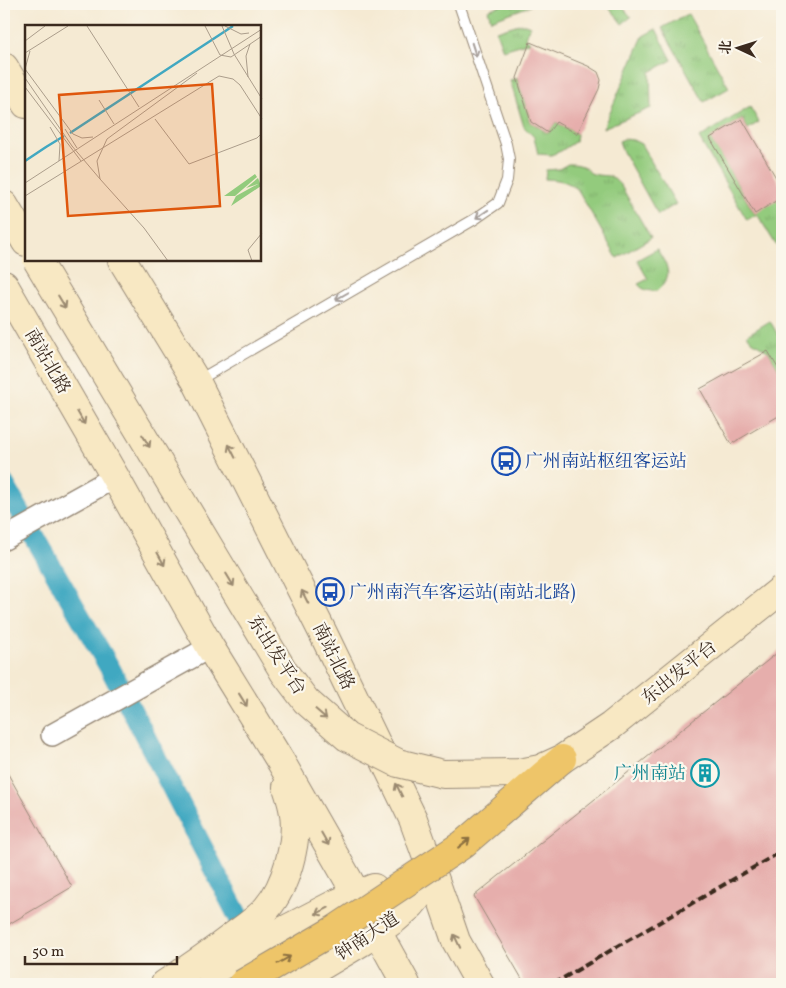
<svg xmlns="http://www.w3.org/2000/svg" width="786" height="988" font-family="Vollkorn,'Noto Serif SC',serif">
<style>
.grass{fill:url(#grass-tufts);stroke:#677a4e}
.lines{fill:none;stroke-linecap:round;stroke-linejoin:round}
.canal{stroke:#41a8c1;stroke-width:21}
.building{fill:#e6aeac}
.lane-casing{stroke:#988a78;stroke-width:12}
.street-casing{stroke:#988a78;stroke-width:24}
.secondary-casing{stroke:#988a78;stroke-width:30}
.lane{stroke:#fff;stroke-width:10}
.street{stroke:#fff;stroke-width:21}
.secondary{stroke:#f8e8c3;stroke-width:28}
.rail{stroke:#3b2a1e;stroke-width:4;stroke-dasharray:8 4;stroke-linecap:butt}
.secondary-bridge-casing{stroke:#988a78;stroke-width:30;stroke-linecap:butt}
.highway-bridge-casing{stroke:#988a78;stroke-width:30;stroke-linecap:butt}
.secondary-bridge{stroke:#f8e8c3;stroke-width:28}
.highway-bridge{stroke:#eec569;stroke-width:28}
.oneway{stroke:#a79f9a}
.oneway2{stroke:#9a8970}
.oneway3{stroke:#8c7040}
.labels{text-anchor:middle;stroke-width:4.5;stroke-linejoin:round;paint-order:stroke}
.street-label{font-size:18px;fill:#3b2a1e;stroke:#fbf7ec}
.transit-label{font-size:18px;fill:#164399;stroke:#fbf7ec;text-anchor:start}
.culture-label{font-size:18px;fill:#0d838f;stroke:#fbf7ec;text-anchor:end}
.inset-river{fill:none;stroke:#41a8c1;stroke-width:2.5}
.inset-road{fill:none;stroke:#ab9d8b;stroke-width:1}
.view{fill:#df570d;fill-opacity:0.15;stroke:#df570d;stroke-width:2.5}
.inset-edge{fill:none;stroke:#3b2a1e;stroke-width:2.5}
</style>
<defs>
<pattern id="grass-tufts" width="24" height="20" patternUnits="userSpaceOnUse" patternTransform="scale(1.25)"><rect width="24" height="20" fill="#93cb7d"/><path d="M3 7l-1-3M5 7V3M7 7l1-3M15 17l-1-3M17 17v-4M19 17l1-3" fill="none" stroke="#80ae6c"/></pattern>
</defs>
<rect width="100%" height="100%" fill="#fbf7ec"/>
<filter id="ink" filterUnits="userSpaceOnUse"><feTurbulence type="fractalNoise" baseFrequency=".02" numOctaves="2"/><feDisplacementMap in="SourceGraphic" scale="10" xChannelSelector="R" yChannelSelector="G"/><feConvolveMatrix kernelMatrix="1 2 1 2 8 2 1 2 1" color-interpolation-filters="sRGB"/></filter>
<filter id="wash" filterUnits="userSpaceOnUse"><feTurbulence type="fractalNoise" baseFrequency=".0096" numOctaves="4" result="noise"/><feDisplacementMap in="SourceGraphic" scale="20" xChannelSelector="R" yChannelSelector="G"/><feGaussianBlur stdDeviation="1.12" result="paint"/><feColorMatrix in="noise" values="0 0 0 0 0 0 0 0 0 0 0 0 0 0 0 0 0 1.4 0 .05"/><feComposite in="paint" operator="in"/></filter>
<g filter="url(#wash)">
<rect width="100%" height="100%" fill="#f5ead3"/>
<path class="grass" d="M504,4H529L530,6L491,20L488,10Z
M607,4H620L631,17L622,24Z
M688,14L729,88L704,102L662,28Z
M519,24H525L530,26L525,37L530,42L503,50L496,31Z
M656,29L672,60L650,72L651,108L603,128L643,36Z
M517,78L531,122L548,133L556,122L577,134L576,141L561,151L551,155L538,154L534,137L524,127L510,80Z
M750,107L759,122L748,129L742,119L711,138L754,213L782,197V242L776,245L757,214L747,220L699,138Z
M624,139L633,140L641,144L676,204L658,215L622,150L619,141Z
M568,164C573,164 579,164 584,167C587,169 589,173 593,174C608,178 608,171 621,186L651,238L617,258L578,190C566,180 560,180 545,179L546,170L559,169Z
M657,249C667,267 675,274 657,291C650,291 643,291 638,284L648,279L637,260Z
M770,321L782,342V375L768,351L752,341L747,335Z"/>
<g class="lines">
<path class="canal" d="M4,484L111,670L273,984"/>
</g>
<g id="blocks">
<path class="building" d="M530,42L588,66L598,72L601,80L599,89L577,134L556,122L548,133L531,122L517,78Z
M742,119L782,188V197L755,214L710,138Z
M768,351L782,375V414L731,444L700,389Z
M782,649V984H525L474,896Z
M4,767L72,887L4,927Z"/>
</g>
</g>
<g filter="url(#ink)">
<use href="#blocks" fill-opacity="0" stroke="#988a78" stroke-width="1"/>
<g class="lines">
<defs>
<path id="lane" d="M197,381L475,219L498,203L507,180L509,159L506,144L459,4"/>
<path id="street" d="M4,539L115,477
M52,735L210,647"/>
<path id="secondary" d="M4,67L26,104
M4,205L26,242
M122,260L196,381L322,631L413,819L434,877L456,941L480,984
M4,285L115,477L210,647L281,762L357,895L406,984
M210,972L283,931L335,904L374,888
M165,984C188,969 210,954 232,937C244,928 257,920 267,908C286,886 298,842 294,814C293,805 290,796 287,787
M291,984L363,941L395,919L411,905L434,877"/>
</defs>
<use href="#lane" class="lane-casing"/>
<use href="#street" class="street-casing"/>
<use href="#secondary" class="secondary-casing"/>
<use href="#lane" class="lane"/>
<use href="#street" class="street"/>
<use href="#secondary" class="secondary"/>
<path class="rail" d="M553,984L782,851"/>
<defs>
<path id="secondary-bridge" d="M37,260L284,672L306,701L347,737L398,763L443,774L519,773L540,769L562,759L611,726L782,589"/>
<path id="highway-bridge" d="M242,984L336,929L462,845L562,759"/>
</defs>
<use href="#secondary-bridge" class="secondary-bridge-casing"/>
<use href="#highway-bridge" class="highway-bridge-casing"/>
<use href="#secondary-bridge" class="secondary-bridge"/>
<use href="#highway-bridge" class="highway-bridge"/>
</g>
<defs><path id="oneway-shaft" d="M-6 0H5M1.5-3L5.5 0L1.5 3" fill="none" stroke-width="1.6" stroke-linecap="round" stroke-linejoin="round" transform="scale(1.25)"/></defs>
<g class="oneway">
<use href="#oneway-shaft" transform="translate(474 50) rotate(72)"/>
<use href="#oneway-shaft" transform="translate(482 214) rotate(146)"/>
<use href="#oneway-shaft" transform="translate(342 296) rotate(150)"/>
</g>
<g class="oneway2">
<use href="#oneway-shaft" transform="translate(62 302) rotate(59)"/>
<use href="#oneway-shaft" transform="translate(81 418) rotate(60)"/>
<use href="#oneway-shaft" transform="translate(146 441) rotate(59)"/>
<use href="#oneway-shaft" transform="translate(232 451) rotate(-117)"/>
<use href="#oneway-shaft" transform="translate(161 559) rotate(61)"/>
<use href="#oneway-shaft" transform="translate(230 580) rotate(59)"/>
<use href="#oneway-shaft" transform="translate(305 597) rotate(-117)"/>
<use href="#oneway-shaft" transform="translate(243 700) rotate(58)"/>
<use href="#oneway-shaft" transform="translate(321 714) rotate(41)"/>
<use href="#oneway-shaft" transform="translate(399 790) rotate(-116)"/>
<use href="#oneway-shaft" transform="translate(325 839) rotate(60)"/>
<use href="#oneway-shaft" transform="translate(322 911) rotate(153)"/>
<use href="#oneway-shaft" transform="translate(457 941) rotate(-115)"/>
</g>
<g class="oneway3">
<use href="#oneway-shaft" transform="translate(464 843) rotate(-38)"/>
<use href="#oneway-shaft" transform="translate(284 960) rotate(-30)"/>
</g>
</g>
<defs>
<symbol id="bus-ring" viewBox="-11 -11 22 22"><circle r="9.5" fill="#fbf7ec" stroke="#1a4fb4" stroke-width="1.5"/><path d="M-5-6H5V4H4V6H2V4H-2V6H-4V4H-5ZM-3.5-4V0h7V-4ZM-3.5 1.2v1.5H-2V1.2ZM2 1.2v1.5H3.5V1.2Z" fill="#1a4fb4"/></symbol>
<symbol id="building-ring" viewBox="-11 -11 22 22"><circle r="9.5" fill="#fbf7ec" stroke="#0f9aa8" stroke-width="1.5"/><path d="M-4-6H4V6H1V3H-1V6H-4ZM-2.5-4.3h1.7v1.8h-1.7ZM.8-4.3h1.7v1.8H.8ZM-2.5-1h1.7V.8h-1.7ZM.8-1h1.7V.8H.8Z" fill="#0f9aa8"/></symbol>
</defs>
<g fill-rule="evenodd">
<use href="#bus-ring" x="490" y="445" width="32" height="32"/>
<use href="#bus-ring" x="314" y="576" width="32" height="32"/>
<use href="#building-ring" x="689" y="757" width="32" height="32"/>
</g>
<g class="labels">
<g class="street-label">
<text transform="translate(48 361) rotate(60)" y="6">南站北路</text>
<text transform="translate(277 655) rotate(57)" y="6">东出发平台</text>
<text transform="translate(334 656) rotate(64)" y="6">南站北路</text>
<text transform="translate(679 672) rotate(-39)" y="6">东出发平台</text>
<text transform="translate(367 936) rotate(-34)" y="6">钟南大道</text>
</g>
<g class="transit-label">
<text x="525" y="467">广州南站枢纽客运站</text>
<text x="349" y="598">广州南汽车客运站(南站北路)</text>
</g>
<g class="culture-label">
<text x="686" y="779">广州南站</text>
</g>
</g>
<g transform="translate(25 25)">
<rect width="236" height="236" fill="#f5ead3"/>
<path d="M230,149L232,152L210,171H199ZM233,153L236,161L206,181L211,171L233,159L221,163Z" fill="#93cb7d"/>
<path class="inset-river" d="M45,108L208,1M21,122L39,111M0,136L21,122"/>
<path class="inset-road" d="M62,1L114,82M180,1L195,30M197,1L209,29L237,74M200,1L216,9L224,8M0,16L20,1M0,28L43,1M195,30L206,32L237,11M0,44L48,109L57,113L68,112M0,44L5,26M223,52L221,31L225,19M0,53L47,121L75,154M0,62L56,136M74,75L89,99M130,94L164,139L232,113L237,108M25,102L35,119L34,136M40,104L52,123M0,158L237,4M0,171L194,51L208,54L215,60L237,94M143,236L119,203L75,154L72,136L82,114L172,48M227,236L223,225L237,208"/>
<path class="view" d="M187,59L195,181L43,191L34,70Z"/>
<rect width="236" height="236" class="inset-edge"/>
</g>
<rect width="786" height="988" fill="none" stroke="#fbf7ec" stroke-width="20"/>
<g transform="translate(738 48) rotate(274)" stroke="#fbf7ec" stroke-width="4" paint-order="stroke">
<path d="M0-4L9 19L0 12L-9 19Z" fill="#3b2a1e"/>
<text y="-8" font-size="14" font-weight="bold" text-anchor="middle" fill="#3b2a1e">北</text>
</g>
<path d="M25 956v8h152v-8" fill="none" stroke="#3b2a1e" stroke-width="2.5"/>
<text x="32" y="956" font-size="15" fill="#3b2a1e" stroke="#fbf7ec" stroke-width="4" paint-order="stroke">50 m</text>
</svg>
